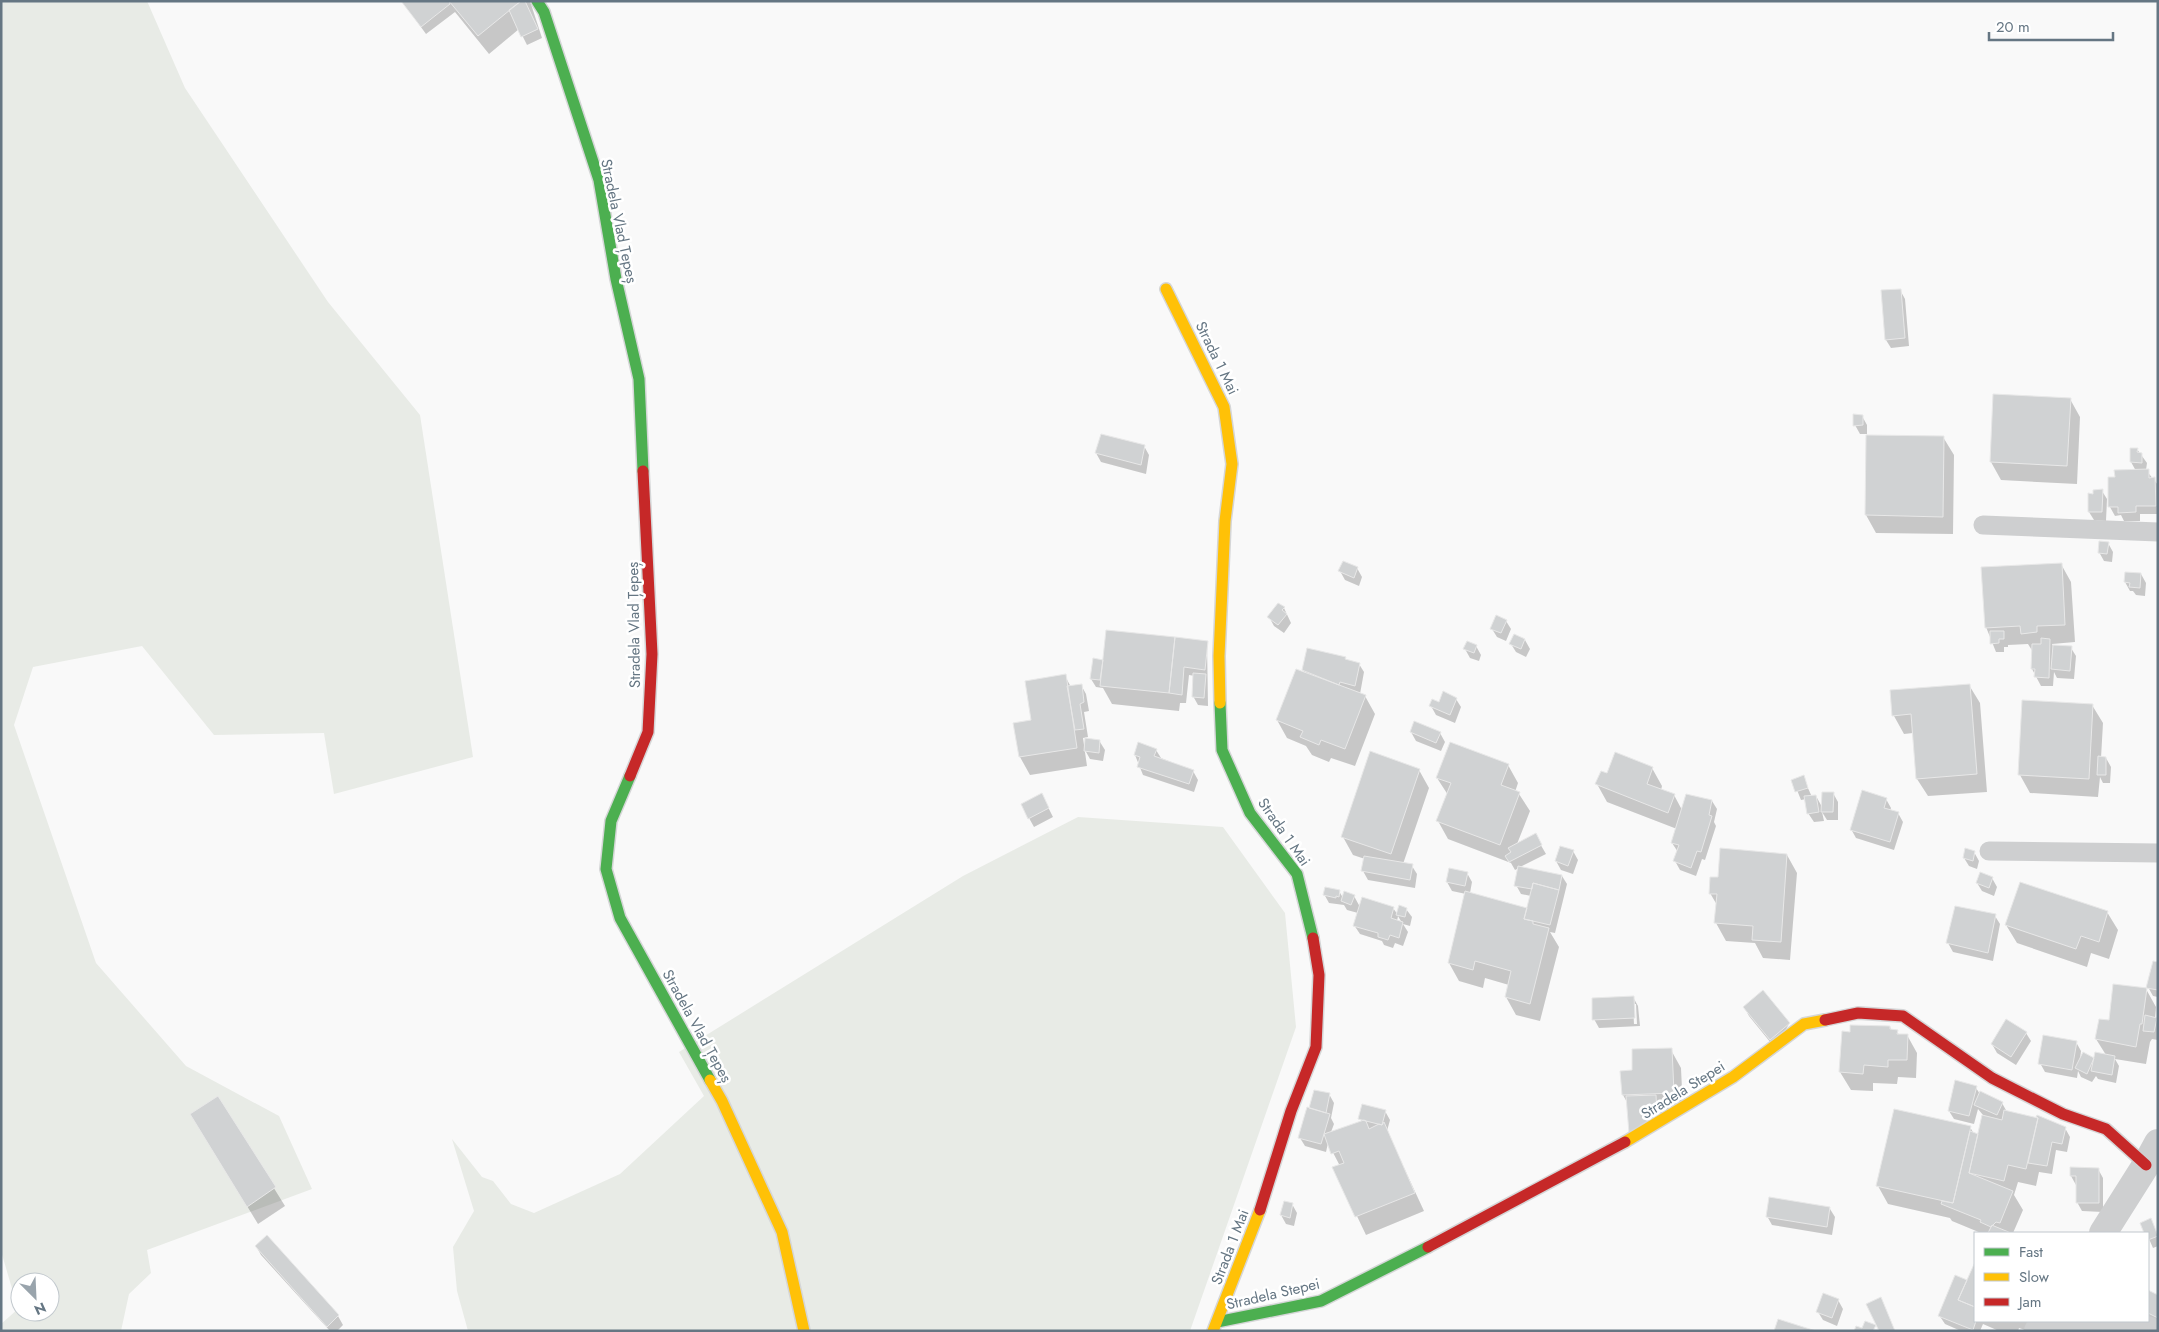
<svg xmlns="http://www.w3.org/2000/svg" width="2159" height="1332" font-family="Jost,sans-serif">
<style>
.green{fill:#e8ebe6;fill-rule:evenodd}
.shadow{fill:#0003;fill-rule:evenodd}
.building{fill:#d0d2d3;stroke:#e8e8e8}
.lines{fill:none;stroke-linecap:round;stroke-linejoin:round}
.fast-casing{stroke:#d5d6d7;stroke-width:14}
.slow-casing{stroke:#d5d6d7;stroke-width:14}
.jam-casing{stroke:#d5d6d7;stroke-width:14}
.lane{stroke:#cecfd0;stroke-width:19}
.street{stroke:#cecfd0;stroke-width:28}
.fast{stroke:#4caf50;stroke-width:11}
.slow{stroke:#ffc107;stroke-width:11}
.jam{stroke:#c62828;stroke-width:11}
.labels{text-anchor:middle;stroke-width:5;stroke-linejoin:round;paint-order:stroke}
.street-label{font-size:15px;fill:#657683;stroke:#fff}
</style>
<rect width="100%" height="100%" fill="#f9f9f9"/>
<path class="green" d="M1,1H147L185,88L328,302L420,415L473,757L334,794L324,733L214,735L142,646L33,667L14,725L96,963L186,1066L279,1116L312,1189L147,1250L151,1273L129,1294L121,1331H1V1324L18,1309L1,1251ZM20,1282H50V1312H20Z
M1078,817L1223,827L1285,913L1296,1027L1190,1331H468L457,1291L453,1247L474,1211L452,1139L482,1177L493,1181L511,1204L534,1213L620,1174L704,1096L679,1052L963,876Z"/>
<path class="shadow" d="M402,1H530L542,38L527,45L519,29L489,54L455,12L426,34Z
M1900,290L1905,299L1909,346L1891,348L1886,340Z
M2070,399L2080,417L2077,484L2001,480L1991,462Z
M1862,416L1867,425V434H1860L1855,425Z
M1867,436L1943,437L1954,455L1953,534L1876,533L1866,515Z
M1144,446L1149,455L1146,474L1101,462L1096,453Z
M2137,449L2147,463L2146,470L2158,485V514H2140V521H2124L2121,515L2115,516L2110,507L2116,479L2136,471L2131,462Z
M2102,491L2107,499L2106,521L2094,520L2089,512L2094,495Z
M2108,543L2113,552L2112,562L2104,561L2099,552Z
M2061,564L2071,582L2075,642L2052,644L2053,646L2071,648L2076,656L2074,679L2057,678L2054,672L2053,686H2041L2032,669L2033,652L2028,644L2008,645V647H2004V652H1996L1986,627Z
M1357,568L1362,577L1359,586L1345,580L1340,571Z
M2141,574L2146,583L2145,596L2136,595L2133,591H2130L2125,582Z
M1284,608L1291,623L1284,633L1274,626L1269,617Z
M1506,621L1511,629L1506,641L1497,637L1492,629Z
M1514,636L1525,640L1530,649L1526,657L1516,652L1511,644Z
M1207,642L1208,706L1198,705L1193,696L1195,676L1189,675L1186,703H1180L1179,711L1112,704L1103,688L1096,687L1091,679L1102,661Z
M1476,646L1481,655L1479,661L1470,658L1465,649Z
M1345,658L1347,661L1359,664L1364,672L1360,694L1365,696L1375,714L1355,766L1331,758L1329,762L1312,755L1306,746L1287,738L1277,720L1305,673L1303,670Z
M1065,676L1071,687L1081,685L1086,694L1089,711L1084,712L1088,737L1083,738L1087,766L1030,775L1020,757L1033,721Z
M1969,685L1980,703L1987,792L1928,796L1917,779L1913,733L1904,734L1894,716L1891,691Z
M1456,699L1461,707L1455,723L1436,715L1431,706Z
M2092,705L2103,723L2101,758H2106L2111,767L2110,783H2103L2100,777L2098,797L2030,793L2020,775Z
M1411,732L1440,733L1445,742L1441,751L1416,741Z
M1100,742L1105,750L1103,761L1090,759L1085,750Z
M1156,750L1161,758L1193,771L1198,780L1194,792L1143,775L1135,755Z
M1508,765L1518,783L1515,792L1519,794L1530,811L1517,844L1535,835L1546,854L1520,867L1562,876L1567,884L1555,933L1550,932L1559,947L1540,1021L1516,1015L1506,997L1509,985L1485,978L1483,988L1459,981L1449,963L1466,894L1452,891L1447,882L1467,873L1472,882L1470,893L1528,910L1531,896L1521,894L1516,885L1519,868L1515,870L1511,863L1448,839L1438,821L1448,795L1437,778Z
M1652,768L1662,786L1661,790L1674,795L1682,810L1712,801L1717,809L1714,822L1716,826L1705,860L1702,859L1696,876L1680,870L1675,861L1678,852L1672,843L1677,829L1607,802L1597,784L1608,775Z
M1419,770L1429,788L1403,864L1412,866L1417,874L1415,888L1368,880L1363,871L1365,859L1353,855L1343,837Z
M1803,777L1812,797L1816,796L1822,807L1833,793L1838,802V820H1827L1822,812L1824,821L1814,822L1808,813L1806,799L1801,800L1793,780Z
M1886,799L1891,808L1890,811L1898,813L1903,822L1894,850L1856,838L1851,829Z
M1046,803L1053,817L1034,827L1029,818Z
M1573,851L1578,860L1573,874L1561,870L1556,861Z
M1974,852L1979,861L1977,869L1969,866L1964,858Z
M1787,855L1797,873L1790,960L1763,958L1755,943L1726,941L1716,923L1717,905L1710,893L1719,878Z
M1992,878L1997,887L1994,896L1982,891L1977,883Z
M1339,891L1343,898L1354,896L1360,907L1393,908L1398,915L1400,907L1406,909L1412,917L1410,926L1403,924L1408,932L1403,946L1395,943L1393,948L1384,945L1382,941L1360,934L1354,925L1358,913L1347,910L1344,905L1329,903L1324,894ZM1398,916L1402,923L1397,921Z
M2107,912L2118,930L2109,959L2091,953L2087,967L2017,943L2006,925Z
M1995,916L2000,924L1993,961L1953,952L1948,943Z
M2158,963V997L2153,996L2148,987Z
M2146,989L2156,1007L2155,1019L2158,1022V1040L2152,1039L2150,1042L2146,1064L2115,1059L2119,1066L2116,1083L2098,1079L2096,1076L2092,1082L2081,1077L2078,1071L2077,1078L2045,1072L2040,1063L2076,1042L2081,1051L2080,1059L2084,1054L2095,1060L2106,1055L2096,1039L2110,1022Z
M1633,997L1638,1006L1640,1026L1599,1028L1594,1019ZM1633,1004H1636L1637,1024H1634Z
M1744,1007L1789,1024L1775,1048L1749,1016Z
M1890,1027L1892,1031H1897L1899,1035H1907L1917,1053L1916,1078L1898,1077L1897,1084L1873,1083V1091L1851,1090L1840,1072L1843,1033Z
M2026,1033L2031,1041L2016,1065L1997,1053L1992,1044Z
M1671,1050L1681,1068L1683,1111L1628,1104L1623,1095L1622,1072L1634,1071Z
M1976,1088L1980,1094L2002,1103L2007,1112L2037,1119L2038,1116L2065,1128L2070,1137L2067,1152L2056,1150L2052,1174L2039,1172L2036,1186L2018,1182L2014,1195L2023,1210L2013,1233H1981L1952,1221L1950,1218L1888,1204L1878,1186L1970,1127L1974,1134L1979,1136L1983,1115L1978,1109L1974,1124L1954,1119L1949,1111Z
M1329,1094L1334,1103L1331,1118L1334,1124L1331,1132L1362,1122L1360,1118L1385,1111L1390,1120L1387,1131L1424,1211L1366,1235L1334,1168L1340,1166L1328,1143L1326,1152L1305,1146L1300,1138Z
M218,1098L285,1206L258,1224L202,1132Z
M2098,1169L2103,1178V1212L2082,1211L2077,1202L2076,1185L2071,1176Z
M1292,1204L1297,1213L1294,1226L1286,1224L1281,1215Z
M1830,1209L1835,1217L1832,1235L1772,1225L1767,1216Z
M2150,1220L2158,1235V1246L2153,1248L2142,1223Z
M266,1237L338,1316L343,1325L337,1331H330L261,1255L256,1246Z
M1975,1265V1321H2029L2025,1330L2019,1328L2018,1331H1999L1983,1324L1980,1331H1961L1945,1324L1939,1315L1967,1283Z
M2148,1292L2158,1297V1323L2148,1319Z
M1838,1300L1843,1309L1837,1326L1823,1320L1818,1312Z"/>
<path class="building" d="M401,1H449L450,4L421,27Z
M449,1H521L478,36Z
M521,1H525L538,29L521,37L509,10Z
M1901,289L1905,338L1885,340L1881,290Z
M1993,394L2071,398L2067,466L1990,462Z
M1853,414L1863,415V425L1853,426Z
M1101,434L1145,445L1141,465L1095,453Z
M1866,435L1944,436L1943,517L1865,515Z
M2130,448H2138L2137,452L2142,453V463L2130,462Z
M2149,469V478L2155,477L2156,506H2136V512L2118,513V507H2108V477H2115L2114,470Z
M2103,489L2102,512H2088V493L2093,494V490Z
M2099,541L2109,542L2107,554L2098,553Z
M1343,561L1358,567L1354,578L1338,571Z
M2062,563L2065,625L2037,626V632L2021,634L2020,626L1985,628L1981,567Z
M2125,572L2141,573L2140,588L2129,587L2130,583L2124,582Z
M1278,603L1285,607L1282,610L1287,614L1278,625L1267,617Z
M1496,615L1507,620L1501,633L1490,629Z
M1106,630L1175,637L1169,693L1100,686Z
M1990,631H2004V639H1999V643L1990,644Z
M1514,634L1525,639L1521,649L1509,644Z
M1175,637L1208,641L1205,670L1184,667L1182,695L1169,693Z
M2041,638L2050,639L2049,678L2034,677L2035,669H2031L2032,644H2041Z
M1467,641L1477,645L1474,653L1463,649Z
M2053,645L2072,646L2070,671L2051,669Z
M1307,648L1346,657L1345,659L1360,663L1355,686L1340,682L1339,685L1302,670Z
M1093,658L1103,660L1100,680L1090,679Z
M1296,669L1366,695L1345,749L1321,740L1319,745L1300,737L1303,731L1276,720Z
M1193,673L1206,674L1204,698L1192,697Z
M1066,674L1077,748L1019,757L1013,723L1031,720L1025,681Z
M1082,684L1084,702L1080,704L1084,729L1075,730L1067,686Z
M1970,684L1977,774L1916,779L1911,714L1892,716L1890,690Z
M1443,691L1457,698L1450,715L1429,706L1432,699L1439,702Z
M2022,700L2093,704L2089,779L2018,775Z
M1414,721L1441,732L1436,743L1410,732Z
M1085,738L1100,740L1099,753L1084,751Z
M1138,742L1157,749L1154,756L1194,770L1189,784L1137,767L1140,757L1134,755Z
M1450,742L1509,764L1501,785L1520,792L1500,845L1436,821L1451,783L1436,778Z
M1370,751L1420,769L1391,854L1341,837Z
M1615,752L1653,767L1647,784L1675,794L1668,813L1595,784L1601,771L1607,773Z
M2098,756L2106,757V775H2097Z
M1804,775L1808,788L1795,792L1791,780Z
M1862,790L1887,798L1884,808L1899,812L1890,842L1850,830Z
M1822,792H1834L1833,812H1821Z
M1042,793L1049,808L1028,819L1021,804Z
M1686,794L1712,800L1709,815L1712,816L1701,852L1697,851L1691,868L1673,861L1679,845L1671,843Z
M1816,795L1819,812L1807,814L1804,796Z
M1536,833L1542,845L1509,862L1505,856L1511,852L1508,848Z
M1560,846L1574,850L1568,866L1555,861Z
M1720,848L1787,854L1781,942L1752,940L1753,926L1714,923L1717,894H1709L1710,877H1718Z
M1965,848L1975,851L1973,861L1963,858Z
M1364,856L1413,864L1410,880L1361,871Z
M1518,866L1562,875L1559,890L1533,883L1532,889L1514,886Z
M1449,868L1468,872L1465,886L1446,882Z
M1980,872L1993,877L1989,888L1976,883Z
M2020,882L2108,911L2099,942L2081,936L2076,949L2005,925Z
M1533,883L1559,890L1550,925L1524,919Z
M1325,887L1340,890L1339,897L1336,896V898L1323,895Z
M1344,891L1355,895L1351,905L1341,901Z
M1465,891L1527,908L1524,919L1533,921V924L1549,928L1530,1004L1505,997L1511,971L1475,961L1473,970L1448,963Z
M1362,897L1394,907L1391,918L1403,922L1399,938L1390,935L1388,940L1378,937V933L1353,926Z
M1399,905L1407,908L1405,917L1396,915Z
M1955,906L1996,914L1988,953L1946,943Z
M2153,961L2158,962V990L2146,988Z
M2113,984L2147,988L2142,1024H2140L2136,1047L2095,1039L2099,1019L2109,1020Z
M1763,990L1790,1023L1770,1040L1743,1007Z
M1634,996L1635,1018L1592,1020V998Z
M2145,1015L2157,1018L2154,1032L2143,1031Z
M2006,1019L2027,1032L2011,1057L1991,1044Z
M1850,1025L1890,1026V1029L1898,1030L1897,1034H1908L1907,1060H1888V1067L1864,1065L1863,1074L1839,1072L1842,1031L1850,1032Z
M2043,1035L2077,1041L2072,1070L2038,1064Z
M1672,1048L1674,1093L1622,1095L1620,1071L1632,1070V1049Z
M2083,1052L2094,1058L2087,1074L2075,1068Z
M2095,1052L2115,1056L2112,1075L2091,1071Z
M1955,1080L1977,1086L1969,1116L1948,1111Z
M1314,1090L1330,1093L1326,1113L1309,1108Z
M1980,1091L2003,1102L1997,1115L1974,1105Z
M1656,1095L1657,1115L1629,1133L1626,1096Z
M218,1096L276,1187L247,1207L190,1114Z
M1362,1104L1386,1110L1382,1125L1358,1119Z
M1307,1107L1330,1114L1321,1144L1298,1138Z
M1894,1109L1971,1126L1953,1203L1876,1186Z
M2004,1110L2038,1118L2026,1169L2008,1165L2004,1181L1969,1173L1982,1115L2002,1120Z
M2037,1115L2066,1127L2062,1144L2052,1142L2047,1166L2028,1163L2038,1118L2036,1117Z
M1364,1120L1366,1121L1369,1129L1379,1124L1382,1125L1384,1122L1415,1193L1355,1217L1332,1167L1344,1163L1339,1151L1331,1154L1324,1134Z
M1970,1131L1978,1134L1969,1173L2013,1191L2000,1223L1996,1222L1991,1227L1980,1222L1981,1220L1941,1204L1942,1201L1953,1203Z
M2070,1167L2099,1168V1203H2076V1176H2070Z
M1769,1197L1830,1207L1827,1227L1766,1217Z
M1284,1201L1293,1203L1290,1218L1280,1215Z
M2151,1218L2158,1236L2148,1240V1233H2144L2140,1223Z
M1992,1225L1994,1226L2011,1233H1988Z
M267,1235L339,1315L327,1327L255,1246Z
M1975,1262V1307L1958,1300Z
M1955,1275L1967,1280L1958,1300L1975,1307L1976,1321L1973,1330L1938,1316Z
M2148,1290L2158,1295V1318L2148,1313Z
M1823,1293L1839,1299L1832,1318L1816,1312Z
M1881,1297L1895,1331H1879L1866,1304Z
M1778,1319L1816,1331H1774Z
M1865,1321L1876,1325L1873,1331H1854L1856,1326L1862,1328Z"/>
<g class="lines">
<defs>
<path id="fast" d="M537,1L544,12L599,180L616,279L639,379L643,471
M1220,703L1222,750L1250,813L1297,874L1313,938
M630,776L611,821L606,869L620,918L710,1080
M1217,1322L1321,1301L1428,1247"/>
<path id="slow" d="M1166,289L1224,407L1232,464L1225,521L1219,656L1220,703
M710,1080L722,1101L782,1232L804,1331
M1625,1142L1733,1077L1804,1024L1825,1020
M1213,1331L1260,1210"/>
<path id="jam" d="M630,776L648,732L652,654L643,471
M1825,1020L1858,1013L1903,1016L1992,1078L2063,1114L2106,1129L2146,1165
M1260,1210L1291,1111L1316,1047L1319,975L1313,938
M1428,1247L1625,1142"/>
</defs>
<use href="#fast" class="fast-casing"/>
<use href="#slow" class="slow-casing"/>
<use href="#jam" class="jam-casing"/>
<path class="lane" d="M1983,525L2158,532
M1989,851L2158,853"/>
<path class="street" d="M2103,1233L2146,1165L2158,1143
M2114,1321L2150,1331
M2038,1331L2045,1321
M2065,1331L2092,1321"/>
<use href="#fast" class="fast"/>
<use href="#slow" class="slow"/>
<use href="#jam" class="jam"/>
</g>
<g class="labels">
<g class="street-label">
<text transform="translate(619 221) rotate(78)" y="5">Stradela Vlad Țepeș</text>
<text transform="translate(1217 358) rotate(64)" y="5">Strada 1 Mai</text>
<text transform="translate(634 625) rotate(-91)" y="5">Stradela Vlad Țepeș</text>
<text transform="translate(1284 832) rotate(55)" y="5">Strada 1 Mai</text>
<text transform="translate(697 1026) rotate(61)" y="5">Stradela Vlad Țepeș</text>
<text transform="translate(1683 1090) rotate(-32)" y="5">Stradela Stepei</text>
<text transform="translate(1230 1247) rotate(-69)" y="5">Strada 1 Mai</text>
<text transform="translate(1273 1294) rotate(-13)" y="5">Stradela Stepei</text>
</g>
</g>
<rect width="2159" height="1332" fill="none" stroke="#657683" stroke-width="5"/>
<rect x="1974" y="1232" width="175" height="90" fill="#ffffff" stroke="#c1c8cd"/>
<rect x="1984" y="1248" width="25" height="8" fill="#4caf50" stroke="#c1c8cd"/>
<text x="2019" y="1257" font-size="15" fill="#657683">Fast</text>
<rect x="1984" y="1273" width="25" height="8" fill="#ffc107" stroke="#c1c8cd"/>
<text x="2019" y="1282" font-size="15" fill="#657683">Slow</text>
<rect x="1984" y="1298" width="25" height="8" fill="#c62828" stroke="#c1c8cd"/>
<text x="2019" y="1307" font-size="15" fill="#657683">Jam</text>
<g transform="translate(35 1297) rotate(156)"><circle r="24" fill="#ffffff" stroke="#c1c8cd"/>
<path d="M0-4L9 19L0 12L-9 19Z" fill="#99a4ac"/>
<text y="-8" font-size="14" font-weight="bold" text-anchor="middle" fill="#657683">N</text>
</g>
<path d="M1989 32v8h124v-8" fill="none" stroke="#657683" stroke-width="2.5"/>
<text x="1996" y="32" font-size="15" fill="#657683" stroke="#ffffff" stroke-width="4" paint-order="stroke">20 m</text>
</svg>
